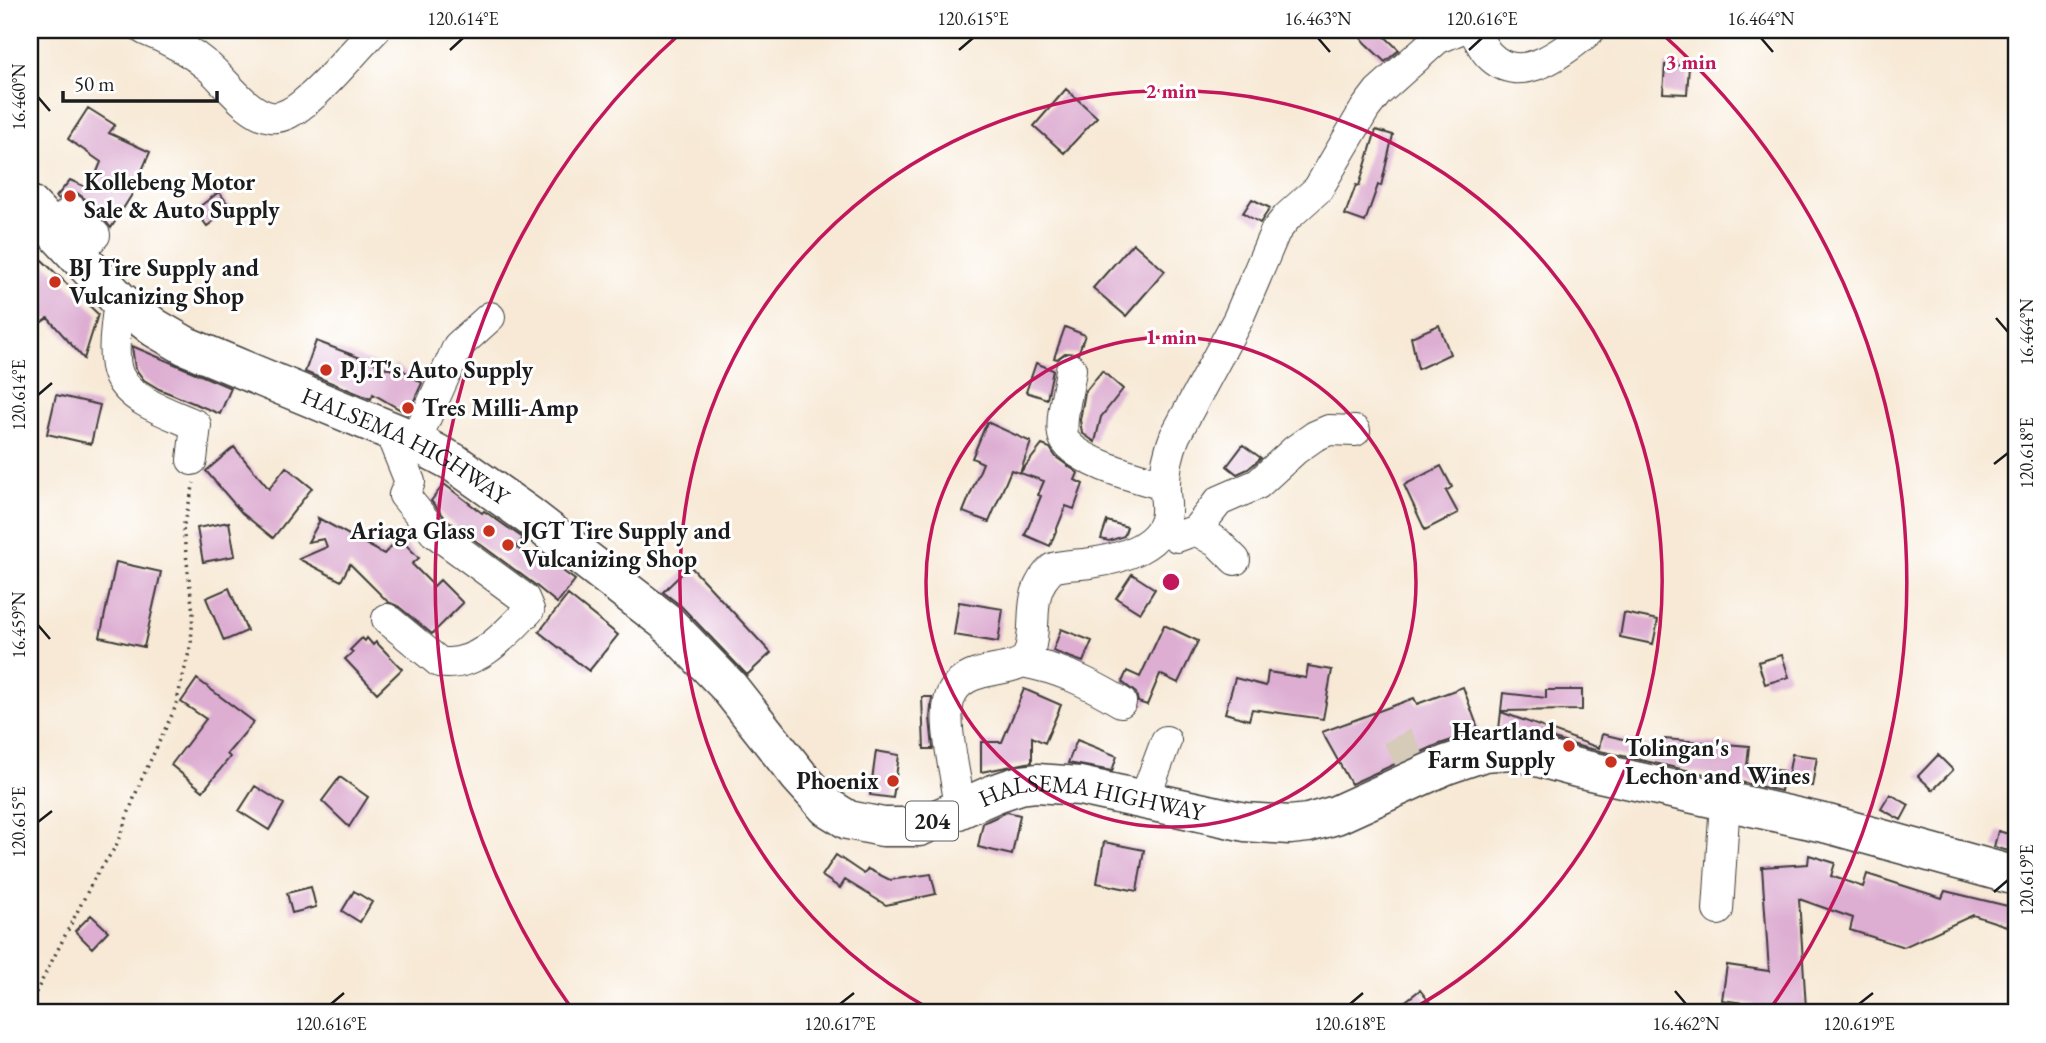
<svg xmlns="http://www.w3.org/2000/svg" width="2046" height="1043" font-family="'EB Garamond',serif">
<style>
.building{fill:#ddadd2}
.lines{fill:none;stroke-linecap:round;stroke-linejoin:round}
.minor-tunnel{stroke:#d6cab9;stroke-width:30;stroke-dasharray:30 15;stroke-linecap:butt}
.minor-casing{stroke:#3d3b38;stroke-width:32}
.highway-casing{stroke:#3d3b38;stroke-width:41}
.path{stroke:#3d3b38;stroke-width:3.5;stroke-dasharray:2 5;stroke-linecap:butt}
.minor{stroke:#fff;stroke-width:30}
.highway{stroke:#fff;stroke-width:38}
.ticks{fill:none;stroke:#1c1c1c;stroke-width:2.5}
.ring{fill:none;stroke:#c2185b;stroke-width:3.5}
.poi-dot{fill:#c8321e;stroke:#fff;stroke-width:2.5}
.labels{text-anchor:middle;stroke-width:6;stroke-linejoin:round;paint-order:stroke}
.shield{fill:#fff;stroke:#606060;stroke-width:2}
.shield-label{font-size:23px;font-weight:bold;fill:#1c1c1c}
.poi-label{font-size:24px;font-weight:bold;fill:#1c1c1c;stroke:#fff;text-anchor:start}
.street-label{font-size:24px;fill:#1c1c1c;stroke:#fff}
.centre{fill:#c2185b;stroke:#fff;stroke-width:3.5}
.ring-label{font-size:21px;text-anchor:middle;font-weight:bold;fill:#c2185b;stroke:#fff;stroke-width:6;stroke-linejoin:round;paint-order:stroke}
.neatline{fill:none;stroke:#1c1c1c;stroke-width:2.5}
.ticks-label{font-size:18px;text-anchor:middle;fill:#1c1c1c}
</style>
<rect width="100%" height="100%" fill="#fff"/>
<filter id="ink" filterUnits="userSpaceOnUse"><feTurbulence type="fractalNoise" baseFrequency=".0143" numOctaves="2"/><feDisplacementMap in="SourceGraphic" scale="14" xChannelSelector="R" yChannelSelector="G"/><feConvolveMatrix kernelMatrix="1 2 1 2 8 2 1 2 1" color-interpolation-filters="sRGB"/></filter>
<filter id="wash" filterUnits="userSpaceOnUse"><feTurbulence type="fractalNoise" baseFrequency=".00686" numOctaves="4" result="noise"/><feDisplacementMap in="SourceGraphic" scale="28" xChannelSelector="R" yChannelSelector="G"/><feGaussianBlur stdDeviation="1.57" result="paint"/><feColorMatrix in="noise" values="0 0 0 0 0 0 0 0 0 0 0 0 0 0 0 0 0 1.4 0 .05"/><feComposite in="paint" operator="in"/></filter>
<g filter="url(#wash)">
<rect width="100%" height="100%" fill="#f7e9d5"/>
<g id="blocks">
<path class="building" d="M1355,30H1378L1399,50L1385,62L1365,43Z
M1665,65L1689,66L1687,94L1663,93Z
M1066,89L1097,117L1064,153L1034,126Z
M88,108L115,125L109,133L150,152L131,196L111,228L103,218L92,214L88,201L77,193H67L58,199L56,197L70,180L90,189L101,162L68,139Z
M1376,130L1393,135L1381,186L1378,185L1365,222L1345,215L1356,185L1359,186Z
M219,192L231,208L207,226L195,210Z
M1252,199L1270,208L1260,223L1243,213Z
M1133,243L1165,271L1126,316L1093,288Z
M42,260L98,314L84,359L48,318L30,330V266Z
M1439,325L1450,354L1418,369L1411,337Z
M1065,327L1085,335L1078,354L1065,353L1057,359L1054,358Z
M316,341L392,370L395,365L422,383L408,414L373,394L371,399L305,372Z
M132,346L231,388L220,414L159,389L144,380L135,368Z
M1036,363L1053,370L1047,399L1026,392Z
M1102,371L1123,389L1101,417L1095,442L1082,433L1080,420L1085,392Z
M56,395L100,405L91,444L47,434Z
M987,422L1031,442L1020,473L1011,470L989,522L963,512L983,463L972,458Z
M1042,445L1050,448L1056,457L1078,473L1075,480L1083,484L1074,509L1066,506L1050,546L1025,535L1041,496L1038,495L1044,481L1020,473Z
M1243,445L1261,458L1248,469L1237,474L1227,466Z
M234,447L269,489L286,467L312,488L273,538L242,513L206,471Z
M1441,466L1452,487L1446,491L1458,513L1425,530L1404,485Z
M444,484L482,513L484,511L523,538L516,547L542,566L548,560L575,580L557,603L534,584L446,519L431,501Z
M318,518L384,554L399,538L419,558L412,564L434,586L440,580L463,603L432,634L398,606L388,602L350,564L341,581L299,559L327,547L324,539L308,542L319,522Z
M1107,521L1127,527L1124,536L1109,541L1101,539Z
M229,522L235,556L203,562L197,528Z
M116,562L161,572L144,647L100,637Z
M690,566L771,653L747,675L681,606L663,592Z
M1132,574L1155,589L1140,613L1116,598Z
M229,588L247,631L224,641L206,598Z
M568,595L618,635L589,671L539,632Z
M959,602L1003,609L998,642L954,635Z
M1624,613L1658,620L1653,644L1620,637Z
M1164,625L1198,641L1178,683L1160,674L1147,705L1138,702L1136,693L1122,682L1127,671L1140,677Z
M1061,629L1092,641L1083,662L1053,651Z
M362,638L365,641L367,638L373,645L376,642L402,669L377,693L345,659L353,652L350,650Z
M1782,655L1789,677L1765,684L1758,662Z
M1308,666L1332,670L1323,719L1252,709L1249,720L1225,713L1235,678L1266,686L1268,672L1306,678Z
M197,679L254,722L227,754L230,757L203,791L171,765L206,719L181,702Z
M1463,687L1479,731L1437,745L1351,784L1322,732L1414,698L1417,704Z
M1024,689L1061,705L1045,743L1032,737V762L981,772V742H1002Z
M1546,690H1582V710L1501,711L1503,693L1546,698Z
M922,697H932L930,718L933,749H924Z
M1501,712L1599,748L1602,734L1664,749L1665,739L1749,746L1747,766L1784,771L1781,791L1582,747L1517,729H1499Z
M1077,740L1117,756L1112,771L1068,763Z
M876,751L899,755L893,798L870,795Z
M1792,754L1817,757L1812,786L1787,782Z
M1938,755L1953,770L1933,790L1918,776Z
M340,777L368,797L349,827L322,801Z
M255,786L284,804L269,830L239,811Z
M1890,794L1909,805L1901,820L1881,809Z
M1007,812L1020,815L1012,855L978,847L983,823Z
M1998,831L2016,836V853L1994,847Z
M1104,842L1144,850L1137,891L1097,883Z
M836,855L864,874L868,869L890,880L931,874L936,894L886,905L845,880L840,888L822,876Z
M1809,855L1835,863L1831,876L1863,887L1867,874L1942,898L1945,891L2016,908V929L1973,915L1904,947L1850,930L1853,918L1799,899L1806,1008L1772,1010V1007L1722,1000L1727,965L1769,971L1762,867L1808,864Z
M311,887L316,907L292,913L287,893Z
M354,891L372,902L360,922L342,911Z
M91,915L108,931L92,948L75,931Z
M1420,990L1438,1013H1390Z"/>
</g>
</g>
<g filter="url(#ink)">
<use href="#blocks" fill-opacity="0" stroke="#3d3b38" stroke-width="2"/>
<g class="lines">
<path class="minor-tunnel" d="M1397,736L1411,763"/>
<defs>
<path id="minor" d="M145,30C168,39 190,51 209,67C226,82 248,114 271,117C282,119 296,110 304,103C330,82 352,53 375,30
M1471,30L1474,32C1479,39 1483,49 1489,55C1520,88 1565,51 1590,30
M52,230L72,210L75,213
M76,255L95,235L91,231
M119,300C117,320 110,358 119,376C131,402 172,414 196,425L192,460
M1071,369C1069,390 1060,414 1063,435C1067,460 1142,479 1164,485
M415,442L458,346L490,317
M1196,530L1219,501L1258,484L1295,450L1315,436L1329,430L1355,431
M1177,537L1196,530L1218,543L1235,560
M387,619L439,662C476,669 506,634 529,610L524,598L434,532L404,495L410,482L389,430
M1022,662C1061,669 1087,682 1121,702
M1144,800L1166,741
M960,810C958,781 939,716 952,693C969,661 1020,677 1029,653C1039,623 1024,593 1053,568C1066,564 1078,565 1091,563C1120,559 1165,546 1166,512C1167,503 1164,493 1165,484C1165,468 1169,451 1175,436L1238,319L1275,232L1287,217L1318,189L1365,109L1378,92L1437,39L1458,30
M1718,910L1725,801"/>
<g id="highway">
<path id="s1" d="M30,205L119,300L155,328L186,346L406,437L453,462L528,515L665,621L728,686L799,776L827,807L848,820L883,827H919L996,793L1020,785L1037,783L1080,786L1245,822L1290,825L1308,823L1336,815L1446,765L1484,752L1511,750L1577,768L1828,824L2016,876"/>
</g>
</defs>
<use href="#minor" class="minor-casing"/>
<use href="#highway" class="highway-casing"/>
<path class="path" d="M32,1013L33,998L94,879L116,846L139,785L175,708L191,644L193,613L183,528L194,483"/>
<use href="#minor" class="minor"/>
<use href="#highway" class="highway"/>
</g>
</g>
<path class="ticks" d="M1318,38L1330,52M1761,38L1773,52M450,50L463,38M959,50L973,38M1469,50L1482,38M38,97L50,111M1996,318L2008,332M38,395L52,383M1994,464L2008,453M38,625L50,639M38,822L52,811M1994,892L2008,880M1675,991L1686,1004M331,1004L344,993M840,1004L854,993M1350,1004L1363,993M1859,1004L1873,993"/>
<g class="ring">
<circle cx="1171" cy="582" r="245"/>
<path d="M933 1011A491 491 0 1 1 1409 1011"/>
<path d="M572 1009A736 736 0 0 1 683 31M1659 31A736 736 0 0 1 1770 1009"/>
</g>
<g class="poi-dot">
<circle cx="70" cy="196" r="7"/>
<circle cx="55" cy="282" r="7"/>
<circle cx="326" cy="370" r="7"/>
<circle cx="408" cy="408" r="7"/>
<circle cx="489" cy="531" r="7"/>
<circle cx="508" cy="545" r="7"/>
<circle cx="1569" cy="746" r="7"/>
<circle cx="1611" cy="762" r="7"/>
<circle cx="893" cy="781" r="7"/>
</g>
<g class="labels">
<rect class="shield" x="906" y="801.5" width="52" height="39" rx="5"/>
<g class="shield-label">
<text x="932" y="829">204</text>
</g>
<g class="poi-label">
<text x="84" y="190">Kollebeng Motor<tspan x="84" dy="28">Sale &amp; Auto Supply</tspan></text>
<text x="69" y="276">BJ Tire Supply and<tspan x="69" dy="28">Vulcanizing Shop</tspan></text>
<text x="340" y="378">P.J.T's Auto Supply</text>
<text x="422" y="416">Tres Milli-Amp</text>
<text x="475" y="539" text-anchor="end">Ariaga Glass</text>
<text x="522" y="539">JGT Tire Supply and<tspan x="522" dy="28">Vulcanizing Shop</tspan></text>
<text x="1555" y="740" text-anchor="end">Heartland<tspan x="1555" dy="28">Farm Supply</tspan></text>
<text x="1625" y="756">Tolingan's<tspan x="1625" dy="28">Lechon and Wines</tspan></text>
<text x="879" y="789" text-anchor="end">Phoenix</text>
</g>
<g class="street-label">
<text dy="8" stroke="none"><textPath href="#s1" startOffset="453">HALSEMA HIGHWAY</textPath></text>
<text dy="8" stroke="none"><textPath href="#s1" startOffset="1293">HALSEMA HIGHWAY</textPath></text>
</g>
</g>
<circle cx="1171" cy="582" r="10" class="centre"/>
<g class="ring-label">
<text x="1691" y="69">3 min</text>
<text x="1171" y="98">2 min</text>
<text x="1171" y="344">1 min</text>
</g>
<rect width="2046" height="1043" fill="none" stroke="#fff" stroke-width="77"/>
<path d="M63 91v10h154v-10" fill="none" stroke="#1c1c1c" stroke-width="3.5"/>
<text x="74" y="91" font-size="21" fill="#1c1c1c" stroke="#ffffff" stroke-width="5" paint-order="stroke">50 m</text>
<rect x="38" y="38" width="1970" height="966" class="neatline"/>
<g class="ticks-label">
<text x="463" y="25">120.614°E</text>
<text x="973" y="25">120.615°E</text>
<text x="1318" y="25">16.463°N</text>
<text x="1482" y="25">120.616°E</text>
<text x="1761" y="25">16.464°N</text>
<text transform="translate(19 97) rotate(-90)" y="6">16.460°N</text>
<text transform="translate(2027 332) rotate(-90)" y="6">16.464°N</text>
<text transform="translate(19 395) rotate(-90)" y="6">120.614°E</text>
<text transform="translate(2027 453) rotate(-90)" y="6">120.618°E</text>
<text transform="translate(19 625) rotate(-90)" y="6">16.459°N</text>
<text transform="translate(19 822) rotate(-90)" y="6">120.615°E</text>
<text transform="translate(2027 880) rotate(-90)" y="6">120.619°E</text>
<text x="331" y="1030">120.616°E</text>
<text x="840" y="1030">120.617°E</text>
<text x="1350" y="1030">120.618°E</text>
<text x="1686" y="1030">16.462°N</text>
<text x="1859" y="1030">120.619°E</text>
</g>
</svg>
